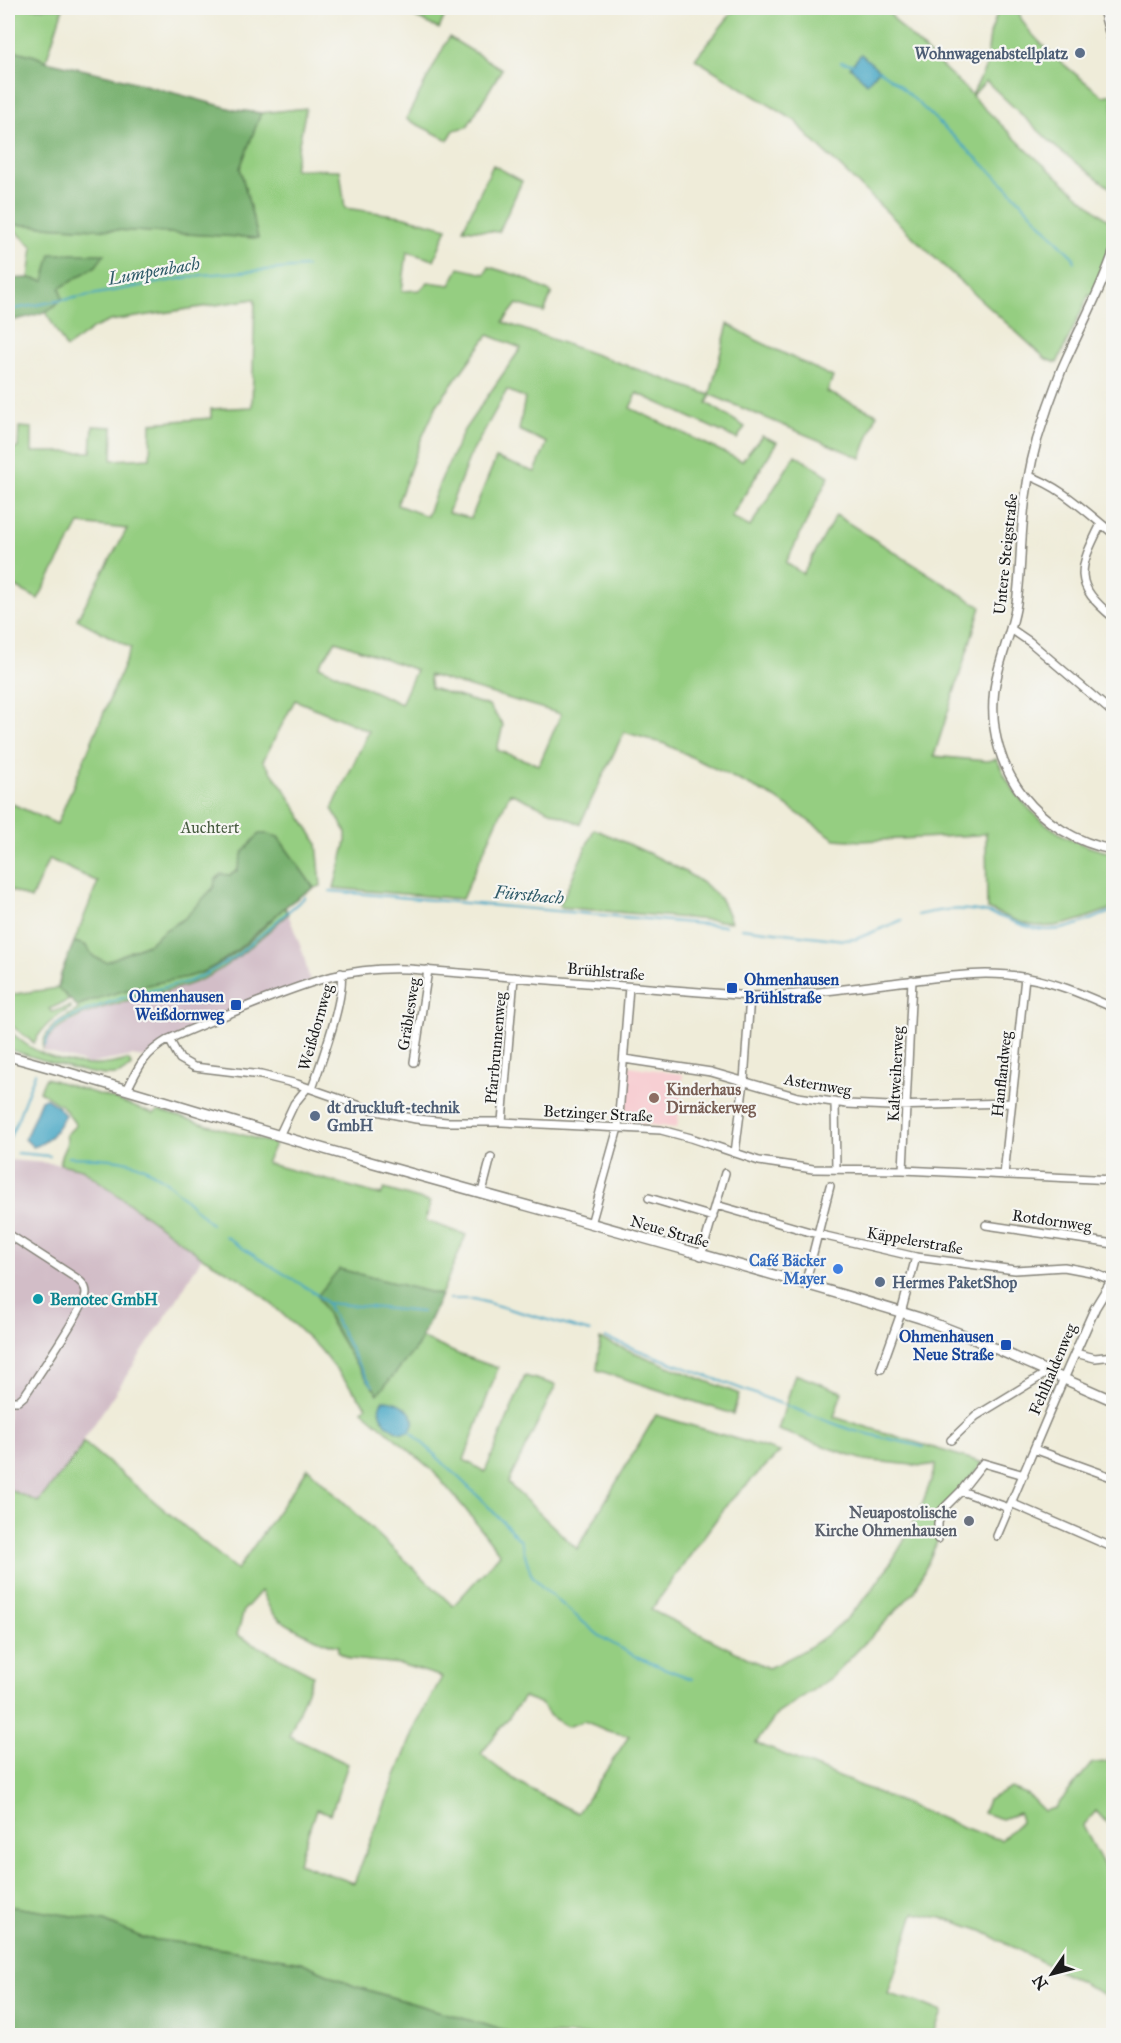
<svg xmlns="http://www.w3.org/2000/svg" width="1121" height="2043" font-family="'IM FELL Great Primer',serif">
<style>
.built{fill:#f7cfd3}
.industrial{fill:#d2bdc7}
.green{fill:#95ce81;stroke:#58754e;stroke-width:1.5;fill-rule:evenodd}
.forest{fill:#78b16f;stroke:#4a6646;stroke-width:1.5}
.water{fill:#45a6c4;stroke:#306170;stroke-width:1.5}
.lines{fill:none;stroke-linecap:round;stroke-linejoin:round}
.stream{stroke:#45a6c4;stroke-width:2}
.minor-casing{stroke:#86847a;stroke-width:10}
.tertiary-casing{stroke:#86847a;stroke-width:11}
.secondary-casing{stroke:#86847a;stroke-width:12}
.minor{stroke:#fff;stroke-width:7}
.tertiary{stroke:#fff;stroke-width:8}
.secondary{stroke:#fff;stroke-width:9}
.service-dot{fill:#5c6f8a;stroke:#f6f6f2;stroke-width:2}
.transit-dot{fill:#1a4fb4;stroke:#f6f6f2;stroke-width:2}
.education-dot{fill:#8d6e63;stroke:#f6f6f2;stroke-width:2}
.shop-dot{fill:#3f7fe0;stroke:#f6f6f2;stroke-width:2}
.culture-dot{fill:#0f9aa8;stroke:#f6f6f2;stroke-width:2}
.worship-dot{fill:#6b7280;stroke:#f6f6f2;stroke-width:2}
.labels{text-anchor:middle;stroke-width:4.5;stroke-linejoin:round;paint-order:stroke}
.service-label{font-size:16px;font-weight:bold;fill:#4e5e75;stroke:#f6f6f2;text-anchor:start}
.street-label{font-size:16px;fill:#1c1c1c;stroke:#f6f6f2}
.park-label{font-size:16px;fill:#465a3f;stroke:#f6f6f2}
.transit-label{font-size:16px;font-weight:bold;fill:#164399;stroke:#f6f6f2;text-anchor:end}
.education-label{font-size:16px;font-weight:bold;fill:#785e54;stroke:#f6f6f2;text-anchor:start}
.shop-label{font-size:16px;font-weight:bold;fill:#366cbe;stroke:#f6f6f2;text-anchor:end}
.culture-label{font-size:16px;font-weight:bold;fill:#0d838f;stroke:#f6f6f2;text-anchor:start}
.worship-label{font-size:16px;font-weight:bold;fill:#5b616d;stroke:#f6f6f2;text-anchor:end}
.water-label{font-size:18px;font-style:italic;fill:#2e5a68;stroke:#f6f6f2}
</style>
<rect width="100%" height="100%" fill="#f6f6f2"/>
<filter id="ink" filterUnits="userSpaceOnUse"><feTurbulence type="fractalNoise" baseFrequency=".0167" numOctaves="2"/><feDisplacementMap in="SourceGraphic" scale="12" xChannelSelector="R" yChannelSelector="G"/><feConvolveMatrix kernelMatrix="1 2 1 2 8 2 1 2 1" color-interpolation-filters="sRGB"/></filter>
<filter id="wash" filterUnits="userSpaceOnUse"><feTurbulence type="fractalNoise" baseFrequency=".008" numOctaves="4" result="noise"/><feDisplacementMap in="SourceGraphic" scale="24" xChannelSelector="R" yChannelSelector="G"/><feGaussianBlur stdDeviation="1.35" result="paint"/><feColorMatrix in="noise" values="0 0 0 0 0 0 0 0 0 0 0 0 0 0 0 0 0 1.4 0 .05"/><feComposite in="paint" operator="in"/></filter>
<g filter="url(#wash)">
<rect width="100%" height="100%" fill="#efecd9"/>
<path class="built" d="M629,1066L683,1074L677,1128L625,1122Z"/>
<path class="industrial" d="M288,914L303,953L310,982L185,1032L144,1058L132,1056L89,1064L43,1051L51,1034L62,1027L90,1013L122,1002L187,985L216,970L244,953Z
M8,1160L60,1164L82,1169L202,1257L176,1301L83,1441L78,1453L38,1502L8,1489Z"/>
<path class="green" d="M8,8H63L46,61L35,56L8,49Z
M396,8H448L439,29Z
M734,8H884C892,15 898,25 906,32C928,53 950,74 972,95L986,66L990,34L999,8H1019C1015,30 1086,82 1103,96L1113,94V190L1058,149L986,81L972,96L1029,152L1105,218L1113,223V251L1094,299L1089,295L1057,363L1046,359L937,260L808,136L797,122L695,59L735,9Z
M449,37L502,69L467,127L454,130L448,140L406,119Z
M306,108L294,169L340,170L345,208L401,216L447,228L434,260L407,252L402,291L420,290L428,282L450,285L459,268L485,274L489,267L522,277L552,293L544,312L517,304L503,322L710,395L728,324L756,340L833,377L827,392L877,414L861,458L711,395L707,403L745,427L737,439L637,393L630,408L742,461L762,436L777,442L731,517L750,527L795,455L829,476L786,563L803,574L836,515L981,607L934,756L987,761L997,759C1018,810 1060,843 1113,853V908C1088,917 1059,931 1031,925C1016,922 1002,914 987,909L986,833L978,835L861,841L835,839L775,798L665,744L624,732L580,824L510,793L462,899L334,888L346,842V831L332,809L369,731L295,700L263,761L285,790L317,843L321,886L314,888L278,837L243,852L237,871L214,887L184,919L165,930L150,943L106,962L94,957L85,945L74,942L98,882L49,859L31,899L8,889V802L57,824L131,648L77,619L127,529L79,524L38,599L8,583V448H18L19,427L32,428V452H91L93,426L113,427L112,460L150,458L151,423L211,418V409L252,407L255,299L110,321L94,328L66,348L46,312L55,307L60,288L96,266L44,281L29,278L33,247L8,224L258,238L240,168L261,113ZM488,335L521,348L464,430L440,482L427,516L397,505L420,442L437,405ZM507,390L525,398L519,430L547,443L535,472L496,458L471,518L448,513L469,458ZM336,641L416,670L401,704L319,666ZM429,675L561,714L539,765L497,750L503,725L489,706L431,688Z
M493,165L522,181L499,232L463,229Z
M594,829C626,843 701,873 721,900C725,906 728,915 731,922L559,907Z
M285,907L288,914C258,940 225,973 187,985C148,998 85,1005 53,1033C49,1037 46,1043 43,1048C43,1028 63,1018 78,1010L77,1006C102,996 129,989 156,983C173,979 190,978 206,971C236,958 261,930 285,907Z
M58,988L70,1000L49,1009L52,1012L70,1006L71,1008C55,1017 43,1026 34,1043L8,1023V995Z
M8,1029C38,1060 85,1073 127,1060L130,1062L131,1066C126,1070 122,1074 115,1075C92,1078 31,1056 8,1049Z
M46,1078L117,1100L153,1114L159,1111L275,1144L266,1163L381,1195L384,1189L430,1202L426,1221L466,1235L441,1295L339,1269L328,1318L351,1357L378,1393L417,1347L422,1338L458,1354L498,1368L464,1460L485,1472L525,1376L556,1385L508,1483L577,1549L656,1415L780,1452L728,1503L651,1610L768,1668C791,1658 813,1647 832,1631C878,1595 921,1520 936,1464L922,1466L864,1460L778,1430L795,1374L842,1392L834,1417L983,1463L942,1510L937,1542L915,1591L831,1678L777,1714L756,1743L920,1810L976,1832L1001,1840L1021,1821L1019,1813L1002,1819L983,1813L988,1800L1011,1788L1028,1795L1044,1811L1055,1808L1092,1763L1107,1762L1113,1753V1830L1096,1811L1083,1826L1113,1883V1999L982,1931L947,1919L914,1913L888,1994L918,2002L942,2012L933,2035H519L354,1986L301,1962L198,1945L143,1938L104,1921L8,1906V1489L38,1502L78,1453L83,1442L237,1570L308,1468L453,1606L500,1554L466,1510L432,1470L362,1410L366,1406L319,1348L265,1298L241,1279L202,1257L82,1169L60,1164C59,1152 70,1147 66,1135L76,1125L63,1107L39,1091ZM261,1591C265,1597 268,1606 272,1612C282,1624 323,1644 339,1646L338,1652L351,1659L400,1664L442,1677L416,1725L354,1883L298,1863L316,1809L331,1814L348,1764L289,1736L313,1675L237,1635L244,1610ZM524,1697L540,1703L550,1716L567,1727L584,1721L608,1731L629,1736L578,1813C543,1797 510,1780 481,1754Z
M600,1339L739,1394L733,1414L597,1370Z"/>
<path class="forest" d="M8,49L35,56L46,61L116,77L236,110L261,113L240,168L258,238L8,224Z
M51,254H105L96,266L60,288L62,298C49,316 27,316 8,322V279L29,278L44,281Z
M259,834H268L278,837L314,888C274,908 249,948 209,969C192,978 174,979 156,983C129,989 102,996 77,1006L58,988L61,974L74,942L85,945L94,957L106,962L150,943L165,930L184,919L214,887L215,880L221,874L230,875L237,871L243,852Z
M339,1269L441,1295L417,1347L378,1394L351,1357L317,1296Z
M8,1906L104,1921L143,1938L198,1945L301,1962L354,1986L519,2035H8Z"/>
<path class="water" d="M861,54L879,70L867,83L850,67Z
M45,1098L56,1105L65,1115C57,1129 49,1143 33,1147L25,1139L41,1100Z
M383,1400C395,1399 416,1410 413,1424C409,1447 367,1418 383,1400Z"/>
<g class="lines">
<path class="stream" d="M841,62L853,64
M879,70L897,83L1006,186L1067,251L1074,258V262
M8,310L201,275L306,267
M330,891L725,926
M918,915C941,909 965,907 988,913C1008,918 1025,929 1046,930C1071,931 1091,918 1114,911
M741,928L844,940L856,939L902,920
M45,1046L49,1034L58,1024L85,1011L122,998L190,981L208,973L235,957L305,897
M8,1141L15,1126L35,1073
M17,1153L50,1156
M68,1157C86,1158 106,1157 124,1161C160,1168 185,1200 211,1224
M225,1236L242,1248L312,1291L327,1303L358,1364L373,1386
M449,1299H474L590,1332
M327,1303L422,1312
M606,1338L851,1430L924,1447
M410,1431L482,1500L521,1541L531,1574L544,1589L601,1637L638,1658L692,1679"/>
</g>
</g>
<g filter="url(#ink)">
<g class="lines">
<defs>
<path id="minor" d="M1029,476C1062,487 1087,513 1114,534
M1101,524C1078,570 1072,584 1114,618
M1011,629L1030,642L1114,714
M169,1039L180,1059L194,1067L261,1075L297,1084L372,1110L416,1119L447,1122H502L661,1130L691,1138L759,1161L813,1169L903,1170L1114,1180
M624,1059L711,1072L798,1097L847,1104L890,1106L1011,1103
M414,1062L428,970
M312,1089C321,1062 345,999 341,973
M127,1090C139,1065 145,1053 169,1039C198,1026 228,1014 258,1002C312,981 350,966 409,969L750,996C803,996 856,987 909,981C949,976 988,970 1028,978C1058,983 1086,996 1114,1008
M835,1102L836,1169
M502,1122L514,977
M279,1136L294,1104L307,1088
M735,1153L744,1081L750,996
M903,1170L912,980
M1004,1175L1025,977
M482,1192L491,1157
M649,1198L713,1217
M716,1205L817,1234L916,1257L1015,1270L1064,1267L1091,1272L1111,1280
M591,1224L618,1128L629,987
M986,1225L1114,1244
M8,1234L76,1278C81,1282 86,1286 86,1293C86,1306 35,1380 25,1395L18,1401H8
M701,1256L725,1173
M805,1285L830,1186
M1075,1353L1095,1358L1114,1356
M881,1369L901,1313L916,1257
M951,1440L976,1416L1048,1372
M1034,1449L1114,1478
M961,1491L1009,1508
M1011,1503L1114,1548
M997,1536L1064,1378
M938,1539V1523L942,1510L961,1491L983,1463L1024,1475"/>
<path id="tertiary" d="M1103,8L1114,49
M1114,251C1100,293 1078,331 1061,371C1052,394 1044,417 1037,440C1030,466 1025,493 1023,520C1020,548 1021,577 1016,606C1011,636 997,663 994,693C986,770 1039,836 1114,850
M1064,1378L1095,1308L1114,1277"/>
<path id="secondary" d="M8,1056C125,1087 239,1125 356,1158C544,1211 733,1261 920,1318L974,1339L1114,1401"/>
</defs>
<use href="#minor" class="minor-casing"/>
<use href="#tertiary" class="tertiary-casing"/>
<use href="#secondary" class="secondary-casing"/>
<use href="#minor" class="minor"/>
<use href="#tertiary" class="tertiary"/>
<use href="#secondary" class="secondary"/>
</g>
</g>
<g class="service-dot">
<circle cx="1080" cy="53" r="6"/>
<circle cx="315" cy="1116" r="6"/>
<circle cx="880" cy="1282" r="6"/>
</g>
<g class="transit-dot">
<rect x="726" y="982" width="12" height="12" rx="3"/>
<rect x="230" y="999" width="12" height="12" rx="3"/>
<rect x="1000" y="1339" width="12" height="12" rx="3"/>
</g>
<circle class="education-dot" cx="654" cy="1098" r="6"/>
<circle class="shop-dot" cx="838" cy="1269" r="6"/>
<circle class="culture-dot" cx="38" cy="1299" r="6"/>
<circle class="worship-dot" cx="969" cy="1521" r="6"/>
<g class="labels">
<g class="service-label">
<text x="1068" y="59" text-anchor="end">Wohnwagenabstellplatz</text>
<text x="327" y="1113">dt druckluft-technik<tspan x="327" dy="18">GmbH</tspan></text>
<text x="892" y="1288">Hermes PaketShop</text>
</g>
<g class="street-label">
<text transform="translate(1005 554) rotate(-84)" y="6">Untere Steigstraße</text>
<text transform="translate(606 971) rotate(5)" y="6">Brühlstraße</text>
<text transform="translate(408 1014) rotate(-81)" y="6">Gräblesweg</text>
<text transform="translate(315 1027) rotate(-74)" y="6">Weißdornweg</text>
<text transform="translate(495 1048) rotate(-85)" y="6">Pfarrbrunnenweg</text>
<text transform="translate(895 1074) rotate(-87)" y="6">Kaltweiherweg</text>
<text transform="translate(1001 1074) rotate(-84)" y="6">Hanflandweg</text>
<text transform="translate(818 1084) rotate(10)" y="6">Asternweg</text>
<text transform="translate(598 1113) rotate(3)" y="6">Betzinger Straße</text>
<text transform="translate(1052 1220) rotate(8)" y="6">Rotdornweg</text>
<text transform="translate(670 1231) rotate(16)" y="6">Neue Straße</text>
<text transform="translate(915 1240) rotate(10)" y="6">Käppelerstraße</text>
<text transform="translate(1052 1369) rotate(-67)" y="6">Fehlhaldenweg</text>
</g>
<g class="park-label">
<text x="210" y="833">Auchtert</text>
</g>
<g class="transit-label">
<text x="744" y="985" text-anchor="start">Ohmenhausen<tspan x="744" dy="18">Brühlstraße</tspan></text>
<text x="224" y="1002">Ohmenhausen<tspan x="224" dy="18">Weißdornweg</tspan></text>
<text x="994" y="1342">Ohmenhausen<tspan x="994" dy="18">Neue Straße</tspan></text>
</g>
<g class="education-label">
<text x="666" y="1095">Kinderhaus<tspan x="666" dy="18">Dirnäckerweg</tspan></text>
</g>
<g class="shop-label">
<text x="826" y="1266">Café Bäcker<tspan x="826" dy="18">Mayer</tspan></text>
</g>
<g class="culture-label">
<text x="50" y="1305">Bemotec GmbH</text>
</g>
<g class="worship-label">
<text x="957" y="1518">Neuapostolische<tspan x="957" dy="18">Kirche Ohmenhausen</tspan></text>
</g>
<g class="water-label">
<text transform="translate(154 271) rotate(-10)" y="6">Lumpenbach</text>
<text transform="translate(529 895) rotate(5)" y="6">Fürstbach</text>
</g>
</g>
<rect width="1121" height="2043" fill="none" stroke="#f6f6f2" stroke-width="30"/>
<g transform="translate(1052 1974) rotate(235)" stroke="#f6f6f2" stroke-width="4.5" paint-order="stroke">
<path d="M0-4.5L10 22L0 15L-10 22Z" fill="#1c1c1c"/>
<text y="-9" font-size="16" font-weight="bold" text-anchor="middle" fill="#1c1c1c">N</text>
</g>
</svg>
